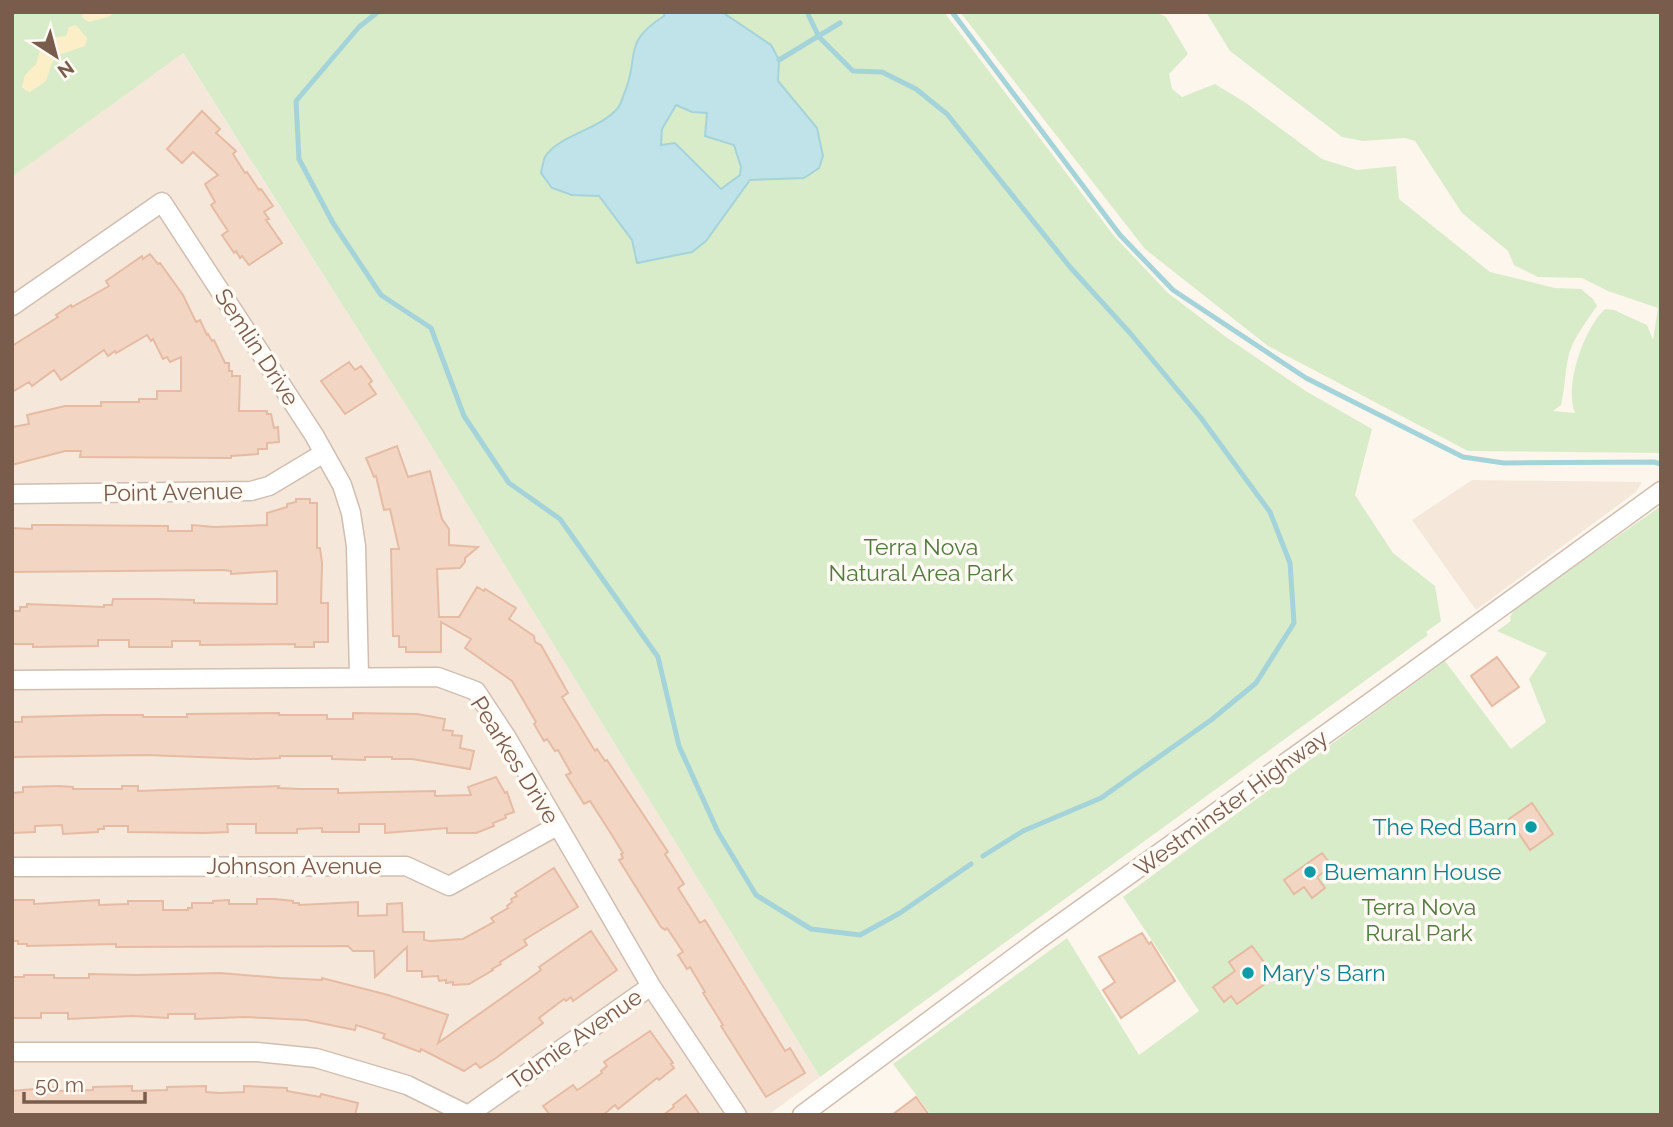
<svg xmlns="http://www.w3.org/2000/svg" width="1673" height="1127" font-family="Raleway,sans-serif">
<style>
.residential{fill:#f5e8da}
.green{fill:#d8ecc9}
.sand{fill:#fcefc7}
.water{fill:#bfe3e8;stroke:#a5d3da;stroke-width:2;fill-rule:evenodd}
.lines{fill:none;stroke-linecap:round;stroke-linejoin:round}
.stream{stroke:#a5d3da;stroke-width:5}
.building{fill:#f3d5c3;stroke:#e6bba3;stroke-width:2}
.street-casing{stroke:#d1beb0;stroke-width:21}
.street{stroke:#fff;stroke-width:18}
.culture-dot{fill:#0f9aa8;stroke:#fffaf3;stroke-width:2.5}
.labels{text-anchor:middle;stroke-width:7;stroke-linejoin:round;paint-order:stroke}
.street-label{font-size:23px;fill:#7a5c4d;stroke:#fffaf3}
.park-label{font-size:23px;fill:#537a41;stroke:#fffaf3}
.culture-label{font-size:23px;fill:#0d838f;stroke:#fffaf3;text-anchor:start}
</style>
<rect width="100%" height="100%" fill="#fdf6ec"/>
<path class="residential" d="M182,52L424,434L820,1077L768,1115H12V177Z
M1472,480L1642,482L1636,492L1476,610L1412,520Z"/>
<path class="green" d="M12,12H944L1114,236L1168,293L1226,337L1304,390L1372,429L1355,495L1393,553L1435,586L1441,621L1426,632L1428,635L820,1077L424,434L183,53L12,177Z
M960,12H1157L1166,17L1188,54L1169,74L1172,89L1182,97L1215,84L1246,103L1322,159L1357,170L1396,166L1399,199L1490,272L1555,288L1581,289L1593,299L1597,306C1589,317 1572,341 1569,354C1565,370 1565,388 1561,405L1553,411L1575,413C1564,386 1583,330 1605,309L1614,310L1647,325L1653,340L1658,308L1608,291L1582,278L1538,277L1514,265L1508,251L1462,213L1415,141L1405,138L1363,141L1342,137L1230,51L1206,12H1661V453L1468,451L1268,346L1145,249Z
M1661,506V1115H931L893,1064L1067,938L1139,1055L1199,1011L1123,897L1445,661L1511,749L1546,722L1529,679L1547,653L1497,631L1511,621L1510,617L1516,607Z"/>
<path class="sand" d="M83,12H115L108,17L89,22L82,18Z
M76,25L87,38L85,46L56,56L52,63L46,81L30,92L26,91L22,87L25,75L36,64L40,51L57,37L66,36L69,27Z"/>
<path class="water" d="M665,12H722L771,45L779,60L778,81L817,128L823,156L819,168L804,178L750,180L706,241L692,252L637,263L632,240L599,196L572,195L552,188L541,173C542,168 543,161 545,157C557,136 600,129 617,109C621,105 622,99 624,94C641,56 620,44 664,16ZM676,105L692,112L707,113L705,136L734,145L741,167L740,175L721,189L675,143L661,145L662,129Z"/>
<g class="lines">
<path class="stream" d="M378,12L359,27L296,101L299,159L333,223L381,295L431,328L464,416L509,483L560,519L658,657L679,746L718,832L756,895L811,929L860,935L900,913L971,864
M807,12L819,37L853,71L882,72L916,89L947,114L1070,267L1130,333L1201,418L1270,512L1290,563L1294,623L1256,683L1211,720L1101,798L1023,831L983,856
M952,12L1120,235L1173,290L1306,378L1463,457L1504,463L1654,462L1661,464
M779,60L840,23"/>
</g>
<path class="building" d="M202,111L220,129L216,133L236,151L233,154L245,173L247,172L259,190L261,189L273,206L264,212L269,219L266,220L282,243L249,265L242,256L240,258L236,251L234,253L222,235L228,231L211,205L215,202L205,184L218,175L193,152L182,163L167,149Z
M150,254L158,264L160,263L183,295L196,322L200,320L207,335L208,334L212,341L214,340L225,363H229V371H232V376H240L239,411H267V414H271L274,428L278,427L279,442L267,443V449H258V454L231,456V458L80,457L81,451H65L12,465V427L29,424L27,415L65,406H101V402H139V399H157V391H181V357L170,362L167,357L163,359L153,339L151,341L147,335L116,353L115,351L108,356L104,350L61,380L54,370L32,386L29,382L12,392V346L58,317L56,315L71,305L72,307L109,286L106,281L142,256L143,259Z
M349,362L355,370L361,366L372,381L369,384L376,394L345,414L321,381Z
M397,446L408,477L430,471L442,519L449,529V545L478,547L465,558V562L460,568L437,569L439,617H459L477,587L484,591L485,589L516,608L509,619L534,636L535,642L541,645L568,693L562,697L595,751L597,749L605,761L607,760L668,852L665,854L684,884L678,888L700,923L705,920L785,1051L790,1048L805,1073L766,1097L721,1026L723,1025L703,993L705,992L690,967L687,969L678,955L683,952L667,928L665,930L661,927L619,860L623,858L621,854L623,853L610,832L590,801L584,804L566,775L571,773L558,750L555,751L547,739L544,741L534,724L536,722L512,681L465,648L471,639L441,622V652H406V647H399V636H393L391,549H399L390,509L384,510L376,476L374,477L366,458Z
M296,499H310V503H317V548H320L322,563L321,603H328V642H314V647H295V644L200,645V641H172V647H129V640H98V646L33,647V644H12V611H20V607H27V604L104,607V605H112L113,599H159L194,600V603L277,604V571L231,574V571L224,570L12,572V528L32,529V525H59L168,526V531H192V525L214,527L267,525V513L287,507V504L296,502Z
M1497,657L1519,687L1492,706L1471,676Z
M279,713V715H327V719H353V713L417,714L445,719L443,730L453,731L452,735L462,736L460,748L474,751L470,769L412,759H392V757H365V760L332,759V756H280V758L251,759L147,755L12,757V722H22V717L103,715H143V717H187V714Z
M496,777L505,793L507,792L514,812L505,815L506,818L493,823L494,826L476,833H447V828L385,833V824H359V832H322V828L297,829V833H256V824H227L228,832L204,833L128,832V826H104V829H98V832L63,834L62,825L35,826V832L12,833V793L23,792V787L59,786L73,787V789H122V786H138V791L279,786L278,788L300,789H338V793L435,791V796L471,795L468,787Z
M1532,803L1553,834L1530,850L1509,819Z
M1322,853L1332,866L1317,877L1325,888L1312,898L1304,887L1294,894L1284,880Z
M554,868L578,907L524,940L527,945L500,962L501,964L492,969L493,970L469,984L453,985V982L446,983V980L439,981L438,976L422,977V971H407V947L375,977L374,951H353L348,946L116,947V944L27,946V944H18V941H12V900H34V904L99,900V905L128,904V901H163V910H188V908H192V903H213V901L229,900V904H257V899H275L293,901V903H299V905L358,902V916L387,915V904L402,903L403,932H424V940L430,941L463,939L494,922L491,918L508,908L507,906L512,902L511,899L517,896L515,893Z
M591,931L617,970L573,1001L571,997L566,1001L564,999L539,1018L543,1023L496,1058L480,1068L476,1063L464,1071L421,1049L420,1052L383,1038L385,1034L356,1025L355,1030L306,1020L245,1017L195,1019V1014H168V1018L132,1016L68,1019V1013H41V1018H12V977H24V975H54V978H89V974L137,975L220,973L280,978L322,980V978L388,995L448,1015L438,1043L523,983L541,970L539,967Z
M1142,933L1149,944L1151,942L1175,981L1121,1018L1103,990L1115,982L1099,957Z
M1252,946L1269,969L1261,975L1266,983L1237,1004L1231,996L1224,1002L1213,987L1235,971L1229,962Z
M650,1031L673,1063L671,1064L674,1068L659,1080L657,1078L618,1109L615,1105L603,1115H550L543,1106L573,1085L577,1090L582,1087L602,1073L601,1071L607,1066L604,1062Z
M132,1086V1091L167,1090V1087L206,1086V1092L220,1093L244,1092V1086L287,1088V1091L320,1097L321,1094L358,1103L355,1115H12V1091L57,1087V1091L93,1090V1087Z
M686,1095L700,1115H663L674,1107L673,1105Z
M916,1097L929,1115H892Z"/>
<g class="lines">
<defs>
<path id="street" d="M12,306L162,202L314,435L342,485L351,513L356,546L359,676
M12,494L251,491L269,486L324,453
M12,680L438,677L476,691L507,738L651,986L737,1115
M12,867L406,866L449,886L557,826
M12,1052H257L316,1058L407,1085L468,1115L651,986
M802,1115L1042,937L1372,701L1661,491"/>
</defs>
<use href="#street" class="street-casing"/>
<use href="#street" class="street"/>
</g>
<g class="culture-dot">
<circle cx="1531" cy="827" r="7"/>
<circle cx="1310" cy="872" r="7"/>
<circle cx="1248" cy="973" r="7"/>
</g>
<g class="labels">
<g class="street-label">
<text transform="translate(257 347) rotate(57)" y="8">Semlin Drive</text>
<text transform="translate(173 492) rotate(-1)" y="8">Point Avenue</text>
<text transform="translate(515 760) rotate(58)" y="8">Pearkes Drive</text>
<text transform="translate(1231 803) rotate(-36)" y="8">Westminster Highway</text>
<text x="294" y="874">Johnson Avenue</text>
<text transform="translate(575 1039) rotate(-35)" y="8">Tolmie Avenue</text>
</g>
<g class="park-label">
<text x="921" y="555">Terra Nova<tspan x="921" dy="26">Natural Area Park</tspan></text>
<text x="1419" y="915">Terra Nova<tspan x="1419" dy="26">Rural Park</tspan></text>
</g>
<g class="culture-label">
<text x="1517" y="835" text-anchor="end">The Red Barn</text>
<text x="1324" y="880">Buemann House</text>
<text x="1262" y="981">Mary's Barn</text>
</g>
</g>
<rect width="1673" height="1127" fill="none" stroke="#7a5c4d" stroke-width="28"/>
<g transform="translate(56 56) rotate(144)" stroke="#fffaf3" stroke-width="5" paint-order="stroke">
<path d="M0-5L12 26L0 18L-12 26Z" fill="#7a5c4d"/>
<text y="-10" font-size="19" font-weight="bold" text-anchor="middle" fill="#7a5c4d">N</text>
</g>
<path d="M24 1092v10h121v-10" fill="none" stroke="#7a5c4d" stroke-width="3.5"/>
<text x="35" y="1092" font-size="21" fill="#7a5c4d" stroke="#fffaf3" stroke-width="5" paint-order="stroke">50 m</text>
</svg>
